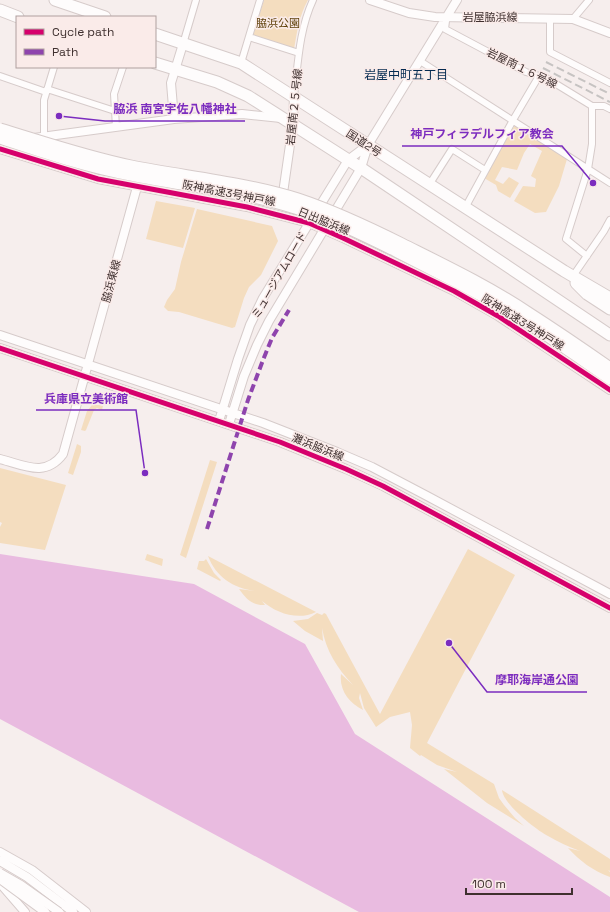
<svg xmlns="http://www.w3.org/2000/svg" width="610" height="912" font-family="'Space Grotesk','Noto Sans JP',sans-serif">
<style>
.green{fill:#f4ddbf}
.water{fill:#e9bbe0}
.lines{fill:none;stroke-linecap:round;stroke-linejoin:round}
.street-casing{stroke:#d6cbca;stroke-width:8}
.secondary-casing{stroke:#d6cbca;stroke-width:10}
.highway-casing{stroke:#d6cbca;stroke-width:13}
.street{stroke:#fefcfc;stroke-width:6}
.secondary{stroke:#fefcfc;stroke-width:8}
.highway{stroke:#fefcfc;stroke-width:11}
.rail{stroke:#c6c3c2;stroke-width:2;stroke-dasharray:8 4;stroke-linecap:butt}
.secondary-bridge-casing{stroke:#d6cbca;stroke-width:10;stroke-linecap:butt}
.highway-bridge-casing{stroke:#d6cbca;stroke-width:13;stroke-linecap:butt}
.secondary-bridge{stroke:#fefcfc;stroke-width:8}
.highway-bridge{stroke:#fefcfc;stroke-width:11}
.quiet{stroke:#8e44ad;stroke-width:4;stroke-dasharray:8 4;stroke-linecap:butt}
.cycleway-casing{stroke:#faebe9;stroke-width:8}
.cycleway{stroke:#d6006c;stroke-width:5}
.labels{text-anchor:middle;stroke-width:3;stroke-linejoin:round;paint-order:stroke}
.street-label{font-size:11px;fill:#3f302f;stroke:#faebe9}
.park-label{font-size:11px;fill:#60420c;stroke:#faebe9}
.neighbourhood-label{font-size:12px;fill:#042b51;stroke:#faebe9}
.leader{fill:none;stroke:#7b2cbf;stroke-width:1.5}
.callout-dot{fill:#7b2cbf;stroke:#faebe9;stroke-width:1.5}
.callout-label{font-size:12px;text-anchor:middle;font-weight:bold;fill:#7b2cbf;stroke:#faebe9;stroke-width:3;stroke-linejoin:round;paint-order:stroke}
</style>
<rect width="100%" height="100%" fill="#f6eeed"/>
<path class="green" d="M264,0H308C299,16 297,32 294,49L253,35Z
M515,125L567,159L559,186L546,212L535,213L514,201L523,186L535,187L536,179L531,176L542,151L530,144L524,153L517,170L502,167L495,180L503,184L509,177L519,183L510,198L498,191L496,185L484,178Z
M156,201L195,208L183,248L146,239Z
M197,209L272,226L278,241L261,275L249,287L244,298L235,327L232,328L179,312L168,311L164,307L167,300L175,289L181,262Z
M92,405H99L103,406L102,410L97,408L94,410L86,430L85,431L81,430L87,411Z
M77,444L81,446V452L73,475L68,473Z
M210,460L217,462L186,558L180,555Z
M0,468L66,485L45,550L0,543V527L2,523L0,522Z
M468,549L515,575L427,743L494,784L499,798L504,805L515,818L524,826L487,803L444,769L457,772L437,765L421,755L420,756L410,748L412,725L410,712L390,717L376,727L364,708L360,693L359,698L363,710C349,703 339,690 341,674L353,685C337,668 326,651 322,628L323,641L305,631L293,621L308,619L317,613L322,615L324,613L326,614L380,714Z
M147,554L163,559L162,566L145,560Z
M208,556L316,612C298,621 276,613 262,601L265,605C253,606 246,599 239,589L255,591C233,588 216,577 208,556Z
M206,559L214,573L221,580L220,581L197,569L199,561H204Z
M502,790L610,859V871L608,870L610,872V877C593,871 580,861 568,848L580,851C569,847 558,842 548,836C536,830 503,804 502,790Z"/>
<path class="water" d="M0,554L194,584L305,644L355,734L610,897V912H359L0,719Z"/>
<g class="lines">
<defs>
<path id="street" d="M550,18V52L610,83
M573,19L589,0
M446,21L445,29L526,72L539,76H543L592,106H604L610,109
M249,37L299,53
M183,44L196,0
M420,61L610,183
M241,63L260,0
M0,76L46,92
M47,89L115,111
M294,96C298,64 299,30 313,0
M116,127L114,94L123,67
M44,137V100L54,67
M429,185L452,149L485,170
M465,208L513,120L539,76
M587,256L566,239L588,169L592,144V106
M573,276L604,231L610,220"/>
<path id="secondary" d="M370,0L409,13L435,17L573,19L610,33
M174,119L171,83L183,44
M34,138L174,119L242,114L281,118
M0,149L98,179L247,207L309,223L343,238L454,291L498,316L610,390
M282,200L293,124L294,96
M0,335L263,423L337,452L372,467L429,497L610,594
M0,348L280,442L346,469L383,486L610,608
M219,421L238,359L250,325L263,298L348,160L368,145
M229,424L244,376L257,345L269,321L361,168L368,145L457,0
M0,459C24,465 45,478 63,454L137,187
M0,852L32,870L86,912
M0,861L27,877L73,912
M0,883L25,912"/>
<path id="highway" d="M55,0L105,17
M0,10L18,17
M155,34L241,63L564,271L610,298
M155,63L217,82L248,96L361,168L610,335
M576,283L587,294L610,309"/>
</defs>
<use href="#street" class="street-casing"/>
<use href="#secondary" class="secondary-casing"/>
<use href="#highway" class="highway-casing"/>
<use href="#street" class="street"/>
<use href="#secondary" class="secondary"/>
<use href="#highway" class="highway"/>
<path class="rail" d="M546,62L610,94
M543,68L610,102"/>
<defs>
<path id="secondary-bridge" d="M0,873L21,885L59,912
M0,879L45,912"/>
<path id="highway-bridge" d="M0,129C43,142 87,157 131,166C187,177 243,182 298,199C334,211 368,227 402,244C444,265 488,286 527,312C555,330 583,349 610,368
M0,138C43,152 87,167 131,175C186,186 241,191 295,208C330,218 363,235 396,251C431,269 465,286 499,305C538,327 573,354 610,379"/>
</defs>
<use href="#secondary-bridge" class="secondary-bridge-casing"/>
<use href="#highway-bridge" class="highway-bridge-casing"/>
<use href="#secondary-bridge" class="secondary-bridge"/>
<use href="#highway-bridge" class="highway-bridge"/>
<path class="quiet" d="M207,529L248,400L263,360L272,338L289,310"/>
<defs>
<path id="cycleway" d="M0,149L98,179L247,207L309,223L343,238L454,291L498,316L610,390
M0,348L280,442L346,469L383,486L610,608"/>
</defs>
<use href="#cycleway" class="cycleway-casing"/>
<use href="#cycleway" class="cycleway"/>
</g>
<g class="labels">
<g class="street-label">
<text x="490" y="21">岩屋脇浜線</text>
<text transform="translate(522 68) rotate(26)" y="4">岩屋南１６号線</text>
<text transform="translate(294 107) rotate(-84)" y="4">岩屋南２５号線</text>
<text transform="translate(364 143) rotate(33)" y="4">国道2号</text>
<text transform="translate(229 193) rotate(11)" y="4">阪神高速3号神戸線</text>
<text transform="translate(324 221) rotate(22)" y="4">日出脇浜線</text>
<text transform="translate(279 275) rotate(-60)" y="4">ミュージアムロード</text>
<text transform="translate(111 281) rotate(-75)" y="4">脇浜東線</text>
<text transform="translate(523 322) rotate(32)" y="4">阪神高速3号神戸線</text>
<text transform="translate(318 447) rotate(22)" y="4">灘浜脇浜線</text>
</g>
<g class="park-label">
<text x="278" y="27">脇浜公園</text>
</g>
<g class="neighbourhood-label">
<text x="406" y="79">岩屋中町五丁目</text>
</g>
</g>
<path class="leader" d="M59 116L105 121H245M593 183L562 146H402M145 473L136 410H36M449 643L487 692H587"/>
<g class="callout-dot">
<circle cx="59" cy="116" r="4"/>
<circle cx="593" cy="183" r="4"/>
<circle cx="145" cy="473" r="4"/>
<circle cx="449" cy="643" r="4"/>
</g>
<g class="callout-label">
<text x="175" y="113">脇浜 南宮宇佐八幡神社</text>
<text x="482" y="138">神戸フィラデルフィア教会</text>
<text x="86" y="403">兵庫県立美術館</text>
<text x="537" y="684">摩耶海岸通公園</text>
</g>
<rect x="16" y="16" width="140" height="52" fill="#faebe9" stroke="#afa09f"/>
<rect x="24" y="29" width="20" height="6" fill="#d6006c" stroke="#afa09f"/>
<text x="52" y="36" font-size="12" fill="#3f302f">Cycle path</text>
<rect x="24" y="49" width="20" height="6" fill="#8e44ad" stroke="#afa09f"/>
<text x="52" y="56" font-size="12" fill="#3f302f">Path</text>
<path d="M466 888v6h106v-6" fill="none" stroke="#3f302f" stroke-width="2"/>
<text x="472" y="888" font-size="12" fill="#3f302f" stroke="#faebe9" stroke-width="3" paint-order="stroke">100 m</text>
</svg>
